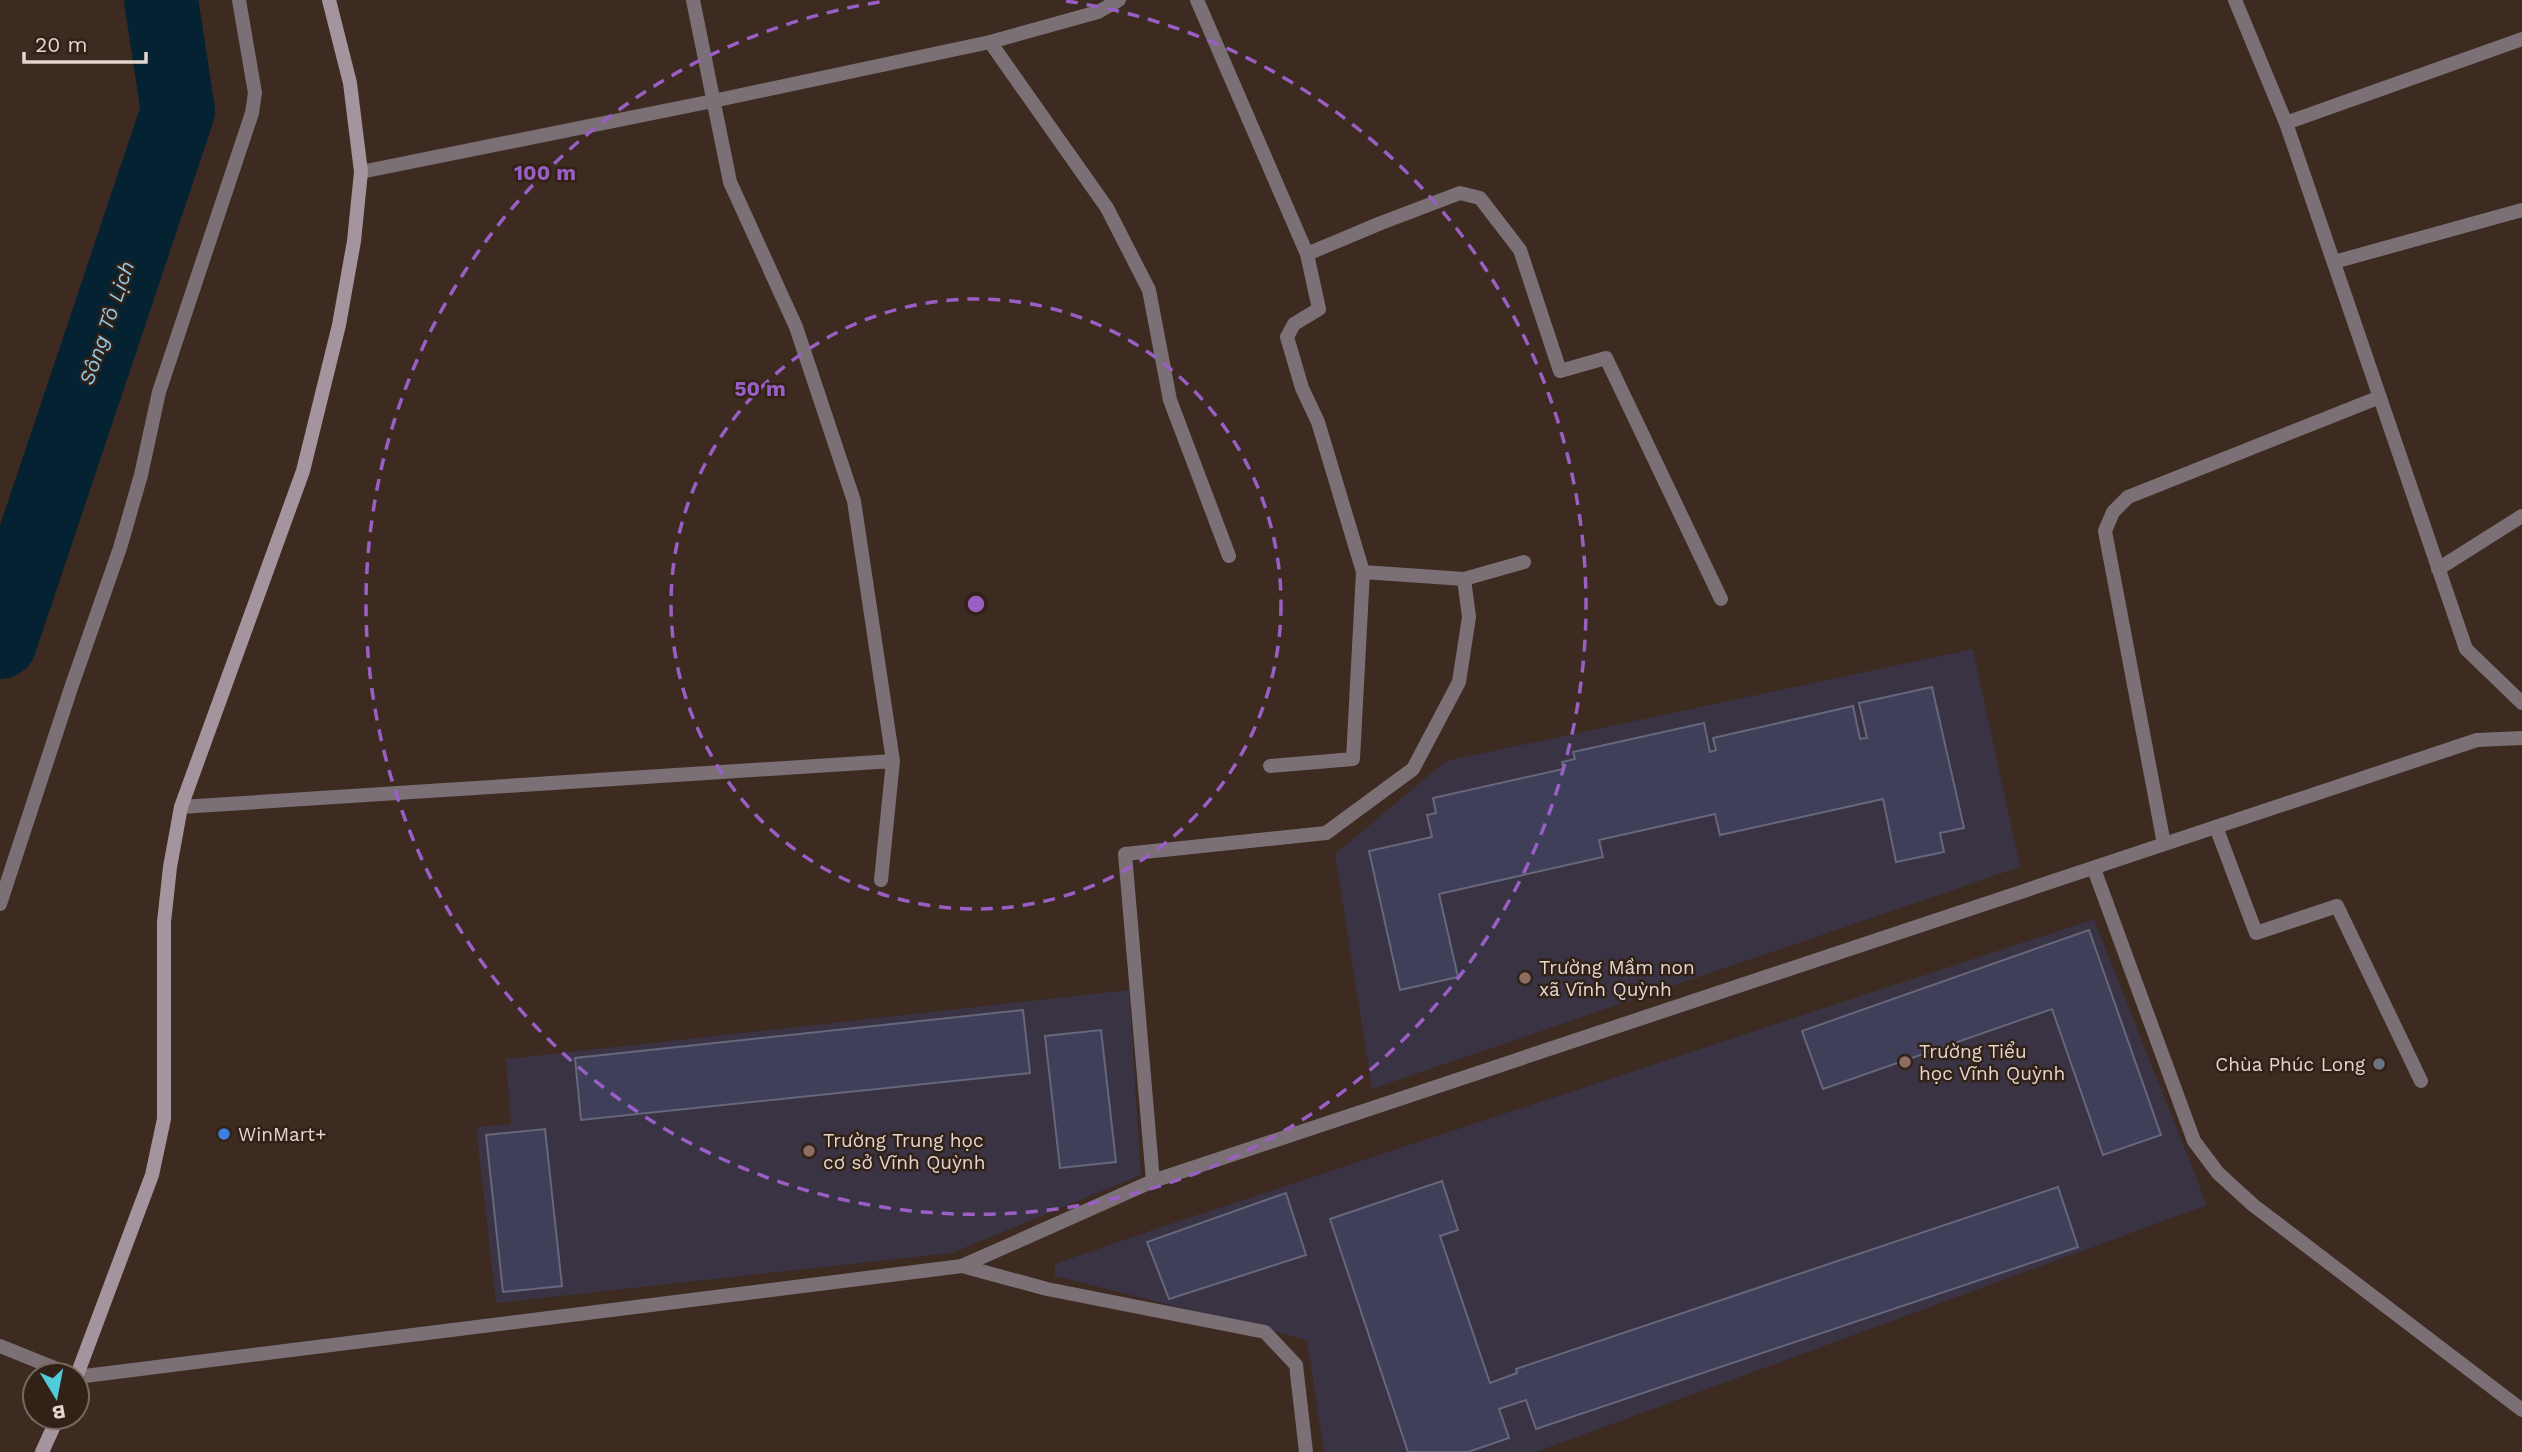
<svg xmlns="http://www.w3.org/2000/svg" width="2522" height="1452" font-family="'Work Sans',sans-serif">
<style>
.education{fill:#3a3343}
.lines{fill:none;stroke-linecap:round;stroke-linejoin:round}
.river{stroke:#042231;stroke-width:74}
.building{fill:#3f3f59;stroke:#66667c;stroke-width:2}
.lane{stroke:#7a7075;stroke-width:14}
.street{stroke:#7a7075;stroke-width:14}
.secondary{stroke:#a4949d;stroke-width:14}
.ring{fill:none;stroke:#9a5fc4;stroke-width:3.5;stroke-dasharray:12 9}
.education-dot{fill:#8d6e63;stroke:#322116;stroke-width:2.5}
.worship-dot{fill:#6b7280;stroke:#322116;stroke-width:2.5}
.shop-dot{fill:#3f7fe0;stroke:#322116;stroke-width:2.5}
.labels{text-anchor:middle;stroke-width:5;stroke-linejoin:round;paint-order:stroke}
.poi-label{font-size:19px;fill:#e2d6cf;stroke:#322116;text-anchor:start}
.water-label{font-size:21px;font-style:italic;fill:#8ec8e9;stroke:#322116}
.centre{fill:#9a5fc4;stroke:#322116;stroke-width:3.5}
.ring-label{font-size:21px;text-anchor:middle;font-weight:bold;fill:#9a5fc4;stroke:#322116;stroke-width:5;stroke-linejoin:round;paint-order:stroke}
</style>
<rect width="100%" height="100%" fill="#3d2a20"/>
<path class="education" d="M1973,649L2020,867L1372,1089L1335,854L1446,761Z
M2094,919L2207,1205L1536,1452H1324L1307,1340L1055,1276V1264L1161,1227Z
M1129,990L1141,1175L952,1253L496,1303L476,1127L511,1124L506,1059Z"/>
<g class="lines">
<path class="river" d="M0,642L178,111L161,0"/>
</g>
<path class="building" d="M1932,687L1964,828L1940,833L1944,852L1896,862L1883,799L1720,835L1715,814L1599,840L1603,857L1439,894L1458,977L1400,990L1369,851L1432,837L1427,815L1436,813L1433,798L1563,769L1562,762L1575,759L1573,752L1704,723L1710,752L1716,750L1713,738L1853,706L1860,739L1867,738L1859,703Z
M2089,930L2161,1135L2103,1155L2052,1009L1823,1089L1802,1031Z
M1023,1010L1030,1073L581,1120L575,1058Z
M1101,1030L1116,1162L1060,1168L1045,1036Z
M545,1129L562,1286L503,1292L486,1135Z
M1442,1181L1458,1230L1440,1236L1490,1383L1517,1373L1516,1369L2058,1187L2078,1247L1536,1429L1526,1400L1499,1409L1509,1438L1468,1452H1408L1330,1219Z
M1286,1193L1306,1255L1169,1299L1147,1242Z"/>
<g class="lines">
<path class="lane" d="M2216,827L2256,933L2337,906L2421,1081"/>
<path class="street" d="M693,0L730,182L796,327L854,501L893,761L881,880
M1197,0L1307,254L1381,223L1460,193L1480,198L1520,250L1560,371L1606,358L1721,599
M2235,0L2286,123L2466,649L2522,703
M990,42L1107,208L1149,290L1170,400L1229,556
M2286,123L2522,39
M361,172L713,101L990,42L1098,12L1119,0
M2334,262L2522,210
M2438,569L2522,516
M1363,572L1464,579
M1270,766L1353,759L1363,572L1318,422L1302,388L1287,337L1294,324L1319,309L1307,254
M181,807L893,761
M2164,844L2105,531L2113,512L2128,497L2380,397
M2094,869L2194,1141L2218,1173L2253,1205L2522,1410
M0,904L71,688L120,548L141,475L159,392L252,113L255,93L239,0
M1153,1181L1125,854L1326,833L1413,769L1459,682L1469,617L1464,579L1524,562
M962,1266L1047,1289L1265,1332L1296,1365L1306,1452
M0,1346L72,1375
M77,1377L962,1266L1153,1181L2477,740L2522,738"/>
<path class="secondary" d="M77,1375L152,1175L164,1119V922L170,867L181,807L303,471L339,325L354,241L361,172L350,83L329,0
M42,1452L58,1417"/>
</g>
<g class="ring">
<circle cx="976" cy="604" r="305"/>
<path d="M1066 1A610 610 0 1 1 886 1"/>
</g>
<g class="education-dot">
<circle cx="1525" cy="978" r="7"/>
<circle cx="1905" cy="1062" r="7"/>
<circle cx="809" cy="1151" r="7"/>
</g>
<circle class="worship-dot" cx="2379" cy="1064" r="7"/>
<circle class="shop-dot" cx="224" cy="1134" r="7"/>
<g class="labels">
<g class="poi-label">
<text x="1539" y="974">Trường Mầm non<tspan x="1539" dy="22">xã Vĩnh Quỳnh</tspan></text>
<text x="1919" y="1058">Trường Tiểu<tspan x="1919" dy="22">học Vĩnh Quỳnh</tspan></text>
<text x="2365" y="1071" text-anchor="end">Chùa Phúc Long</text>
<text x="238" y="1141">WinMart+</text>
<text x="823" y="1147">Trường Trung học<tspan x="823" dy="22">cơ sở Vĩnh Quỳnh</tspan></text>
</g>
<g class="water-label">
<text transform="translate(107 323) rotate(-71)" y="7">Sông Tô Lịch</text>
</g>
</g>
<circle cx="976" cy="604" r="10" class="centre"/>
<g class="ring-label">
<text x="545" y="180">100 m</text>
<text x="760" y="396">50 m</text>
</g>
<g transform="translate(56 1396) rotate(170)"><circle r="33" fill="#322116" stroke="#786960" stroke-width="2"/>
<path d="M0-5L12 26L0 18L-12 26Z" fill="#52cbd9"/>
<text y="-10" font-size="19" font-weight="bold" text-anchor="middle" fill="#e2d6cf">B</text>
</g>
<path d="M24 52v10h122v-10" fill="none" stroke="#e2d6cf" stroke-width="3.5"/>
<text x="35" y="52" font-size="21" fill="#e2d6cf" stroke="#322116" stroke-width="5" paint-order="stroke">20 m</text>
</svg>
